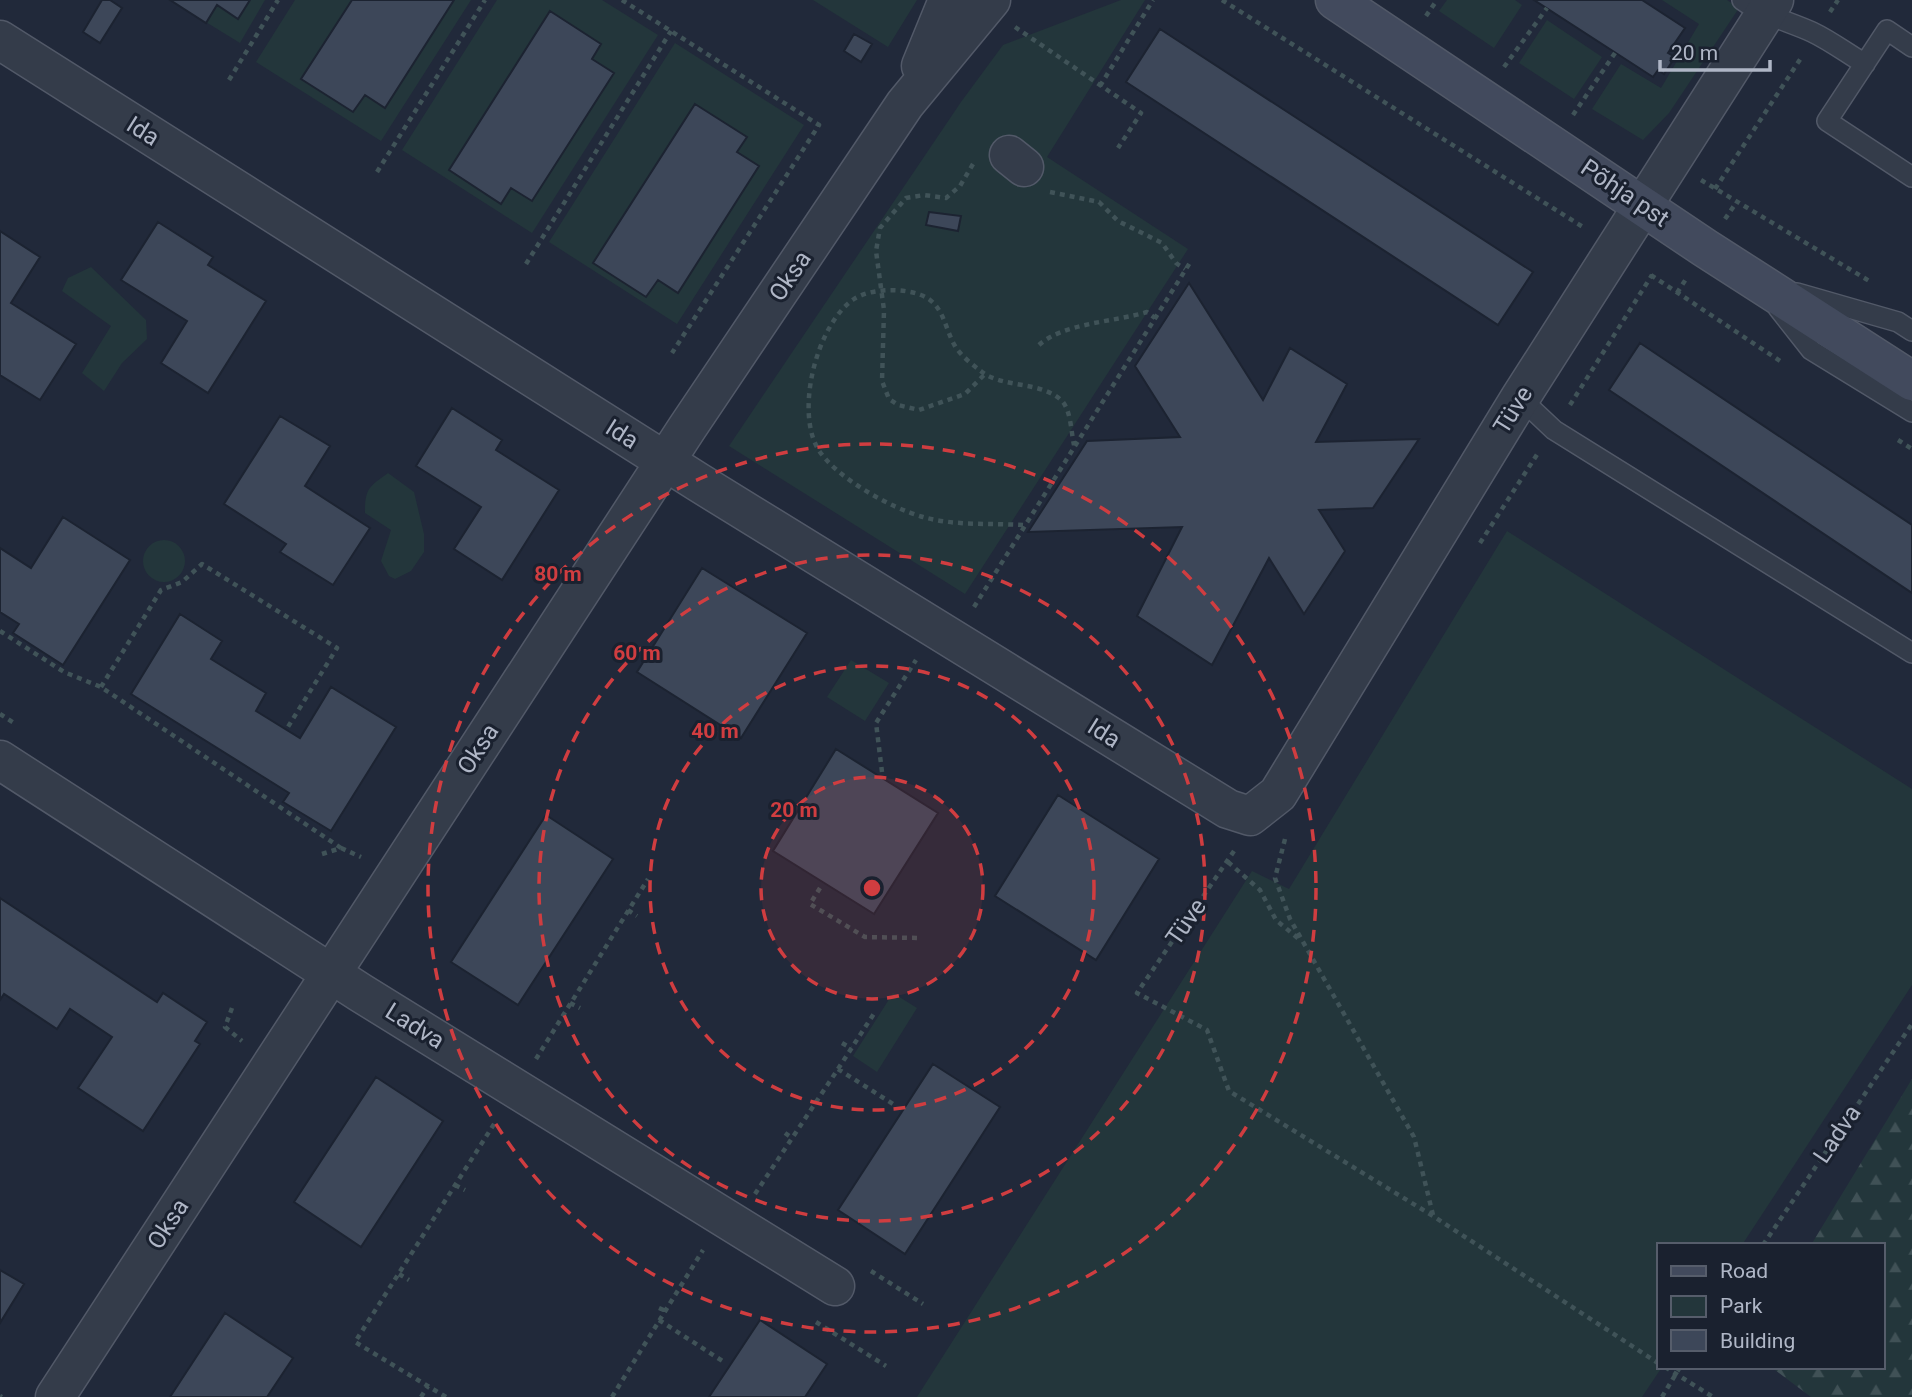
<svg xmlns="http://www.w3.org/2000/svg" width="1912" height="1397" font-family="Roboto,sans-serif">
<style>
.green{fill:#23363b}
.forest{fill:url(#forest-firs)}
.building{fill:#3d4759;stroke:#1c2331;stroke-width:2}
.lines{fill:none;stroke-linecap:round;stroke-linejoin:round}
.lane-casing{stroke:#525968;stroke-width:22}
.street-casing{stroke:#525968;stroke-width:41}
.secondary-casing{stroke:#525968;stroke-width:41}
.path{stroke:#405358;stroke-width:4.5;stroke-dasharray:5 5;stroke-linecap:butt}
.lane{stroke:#343c4a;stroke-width:19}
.street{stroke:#343c4a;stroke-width:38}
.secondary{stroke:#424a5d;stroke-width:38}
.ring{fill:none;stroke:#d03d40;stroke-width:3.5;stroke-dasharray:12 9}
.labels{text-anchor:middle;stroke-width:6;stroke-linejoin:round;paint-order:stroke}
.street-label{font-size:24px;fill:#afb6c6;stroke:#1a212f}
.centre{fill:#d03d40;stroke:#1a212f;stroke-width:3.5}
.ring-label{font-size:21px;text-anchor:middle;font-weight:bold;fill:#d03d40;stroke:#1a212f;stroke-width:6;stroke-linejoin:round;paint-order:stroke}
</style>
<defs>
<pattern id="forest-firs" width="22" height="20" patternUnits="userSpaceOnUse" patternTransform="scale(1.75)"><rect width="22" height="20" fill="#23363b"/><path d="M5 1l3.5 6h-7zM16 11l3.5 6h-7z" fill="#405156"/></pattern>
</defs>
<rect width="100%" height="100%" fill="#21293a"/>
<path class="green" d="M170,0H265L240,43Z
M295,0H471L381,141L256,62Z
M497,0H602L658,35L532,233L402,150Z
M813,0H917L888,47Z
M1121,0H1145L1047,157L1188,249L965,594L729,446L961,102L1003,45Z
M1447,0H1515L1522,5L1494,48L1439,11Z
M1662,0H1727L1739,8L1669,113L1643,140L1592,109L1621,64L1661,88L1699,24Z
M1547,20L1602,57L1574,99L1519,63Z
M675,43L804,125L677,324L549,242Z
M91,267L146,320L147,339L122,363L104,391L82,373L111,326L62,291L68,278Z
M388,473L414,492L424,534V552L411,571L395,579L389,576L381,561L391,530L365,513C365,488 369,487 388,473Z
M1507,531L1912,789V985L1742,1245H1658V1367H1662L1642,1397H917L1252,871L1289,889Z
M143 561a21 21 0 1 1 42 0a21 21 0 1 1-42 0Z
M851,660L889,683L865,721L827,697Z
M893,993L917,1008L877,1072L853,1056Z"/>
<path class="forest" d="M1912,1079V1397H1811L1771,1367H1882V1245H1811Z"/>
<path class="building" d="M102,0H110L122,8L100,43L83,32Z
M170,0H250L238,19L217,5L206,23Z
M352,0H454L385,108L365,95L353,112L301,79Z
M1534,0H1642L1685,28L1668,53L1675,57L1664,74L1658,70L1653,77Z
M550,11L601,44L592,59L614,73L532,201L511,188L501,204L449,170Z
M1160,29L1533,272L1498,325L1126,82Z
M854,34L872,44L861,62L844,51Z
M695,104L747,137L737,152L759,166L678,293L658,280L646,297L593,263Z
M929,212L961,216L958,231L926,225Z
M158,222L213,257L208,265L266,301L208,393L161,363L187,321L121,280Z
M0,231L40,257L11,303L76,344L40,400L0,375Z
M1189,283L1263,400L1290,348L1347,384L1316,442L1419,439L1373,508L1319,510L1345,551L1304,614L1269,558L1212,665L1137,616L1182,527L1028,532L1087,441L1180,437L1135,366Z
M1640,343L1912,525V593L1609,390Z
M452,408L502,440L496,450L559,490L502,580L454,549L481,507L416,466Z
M280,416L330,446L305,486L370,528L333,585L280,552L286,544L224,504Z
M63,517L130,560L63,665L13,633L19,624L0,612V548L31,568Z
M702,568L807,633L741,738L637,672Z
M180,614L222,641L211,659L266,693L256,711L300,738L331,687L396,727L331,831L283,802L289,793L131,694Z
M836,749L938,813L874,914L773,851Z
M1058,795L1159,859L1096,960L995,896Z
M546,815L613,859L518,1005L451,962Z
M0,898L157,1002L163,993L207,1022L195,1041L200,1044L143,1131L78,1088L112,1037L70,1009L57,1029L4,994L0,1000Z
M933,1064L1000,1107L905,1254L838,1210Z
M376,1077L443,1121L361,1247L294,1202Z
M0,1270L24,1284L0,1323Z
M225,1313L293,1358L267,1397H170Z
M760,1320L827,1364L805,1397H709Z"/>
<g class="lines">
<defs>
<path id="lane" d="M1742,0C1764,16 1788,21 1812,32C1831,41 1848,54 1865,64
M1912,47L1887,30L1827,121L1912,177
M1797,293L1898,322L1912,331
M1778,308L1811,350L1912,412
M1520,398L1554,430L1912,653"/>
<path id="street" d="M0,40L698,482L1228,809L1250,816L1278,794L1520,398L1774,0
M921,66L948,0
M1009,155L1024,167
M0,760L361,993L835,1286
M55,1397L687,428L905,104L991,0"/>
<path id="secondary" d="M1335,0L1705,248L1912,381"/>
</defs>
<use href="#lane" class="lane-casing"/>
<use href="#street" class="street-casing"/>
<use href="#secondary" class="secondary-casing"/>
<path class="path" d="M622,0L819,125L672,353
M1222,0L1583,227
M1830,12L1838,0
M1426,16L1437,0
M1015,27L1141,113L1118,148
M1504,67L1547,8
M229,80L278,0
M1100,86L1153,0
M1573,115L1615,53
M973,164L960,186L946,198L924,195L906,198L880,228L876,251L884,310L882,381L889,399L898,405L919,410L965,394L985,374
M377,172L485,0
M1701,180L1871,282
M1715,189L1801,58
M1050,192L1099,202L1118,221L1162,243L1176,263L1185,269
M1725,219L1736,203
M526,264L671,31
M1651,275L1783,363
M1677,293L1686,279
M1039,345C1063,323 1114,322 1147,312L1155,318
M1570,405L1652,275
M1898,440L1912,449
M1023,525C991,523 954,526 923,517C891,508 836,478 818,449C795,410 817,324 854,299C871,288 903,288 921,295C944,304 944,327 955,346C961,356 973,365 982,372C1003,388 1040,381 1061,400C1071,409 1071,432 1074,445
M1480,543L1538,453
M974,607L1191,261
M0,631L64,672L101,687L341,848
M101,687L161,590L182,582L202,564L337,648L286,730
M0,714L14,723
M882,772L876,723L916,660
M1285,839L1275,878L1290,919L1414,1137L1433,1215
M1234,851L1137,993L1207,1030L1229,1091L1433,1216L1658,1363
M322,854L341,848L361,857
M1228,862L1260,890L1276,920L1300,940
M820,888L810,904L865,937L920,938
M628,910L637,916
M570,1003L580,1008
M232,1008L225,1027L242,1041
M842,1043L851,1048
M536,1059L648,879
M838,1069L875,1012
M785,1133L792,1138
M455,1185L465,1190
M755,1194L838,1069L893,1104
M1763,1245L1912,1024
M871,1271L923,1304
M399,1274L409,1280
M659,1308L666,1311
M659,1320L724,1362
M816,1322L886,1366
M1665,1367L1713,1397
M0,1396L2,1397
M421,1397L428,1386
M446,1397L355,1342L496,1121
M612,1397L703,1250
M1662,1397L1680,1367"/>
<use href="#lane" class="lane"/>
<use href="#street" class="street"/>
<use href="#secondary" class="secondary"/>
</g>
<circle cx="872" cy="888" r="111" fill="#d03d40" fill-opacity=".12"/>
<g class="ring">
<circle cx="872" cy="888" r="111"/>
<circle cx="872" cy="888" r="222"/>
<circle cx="872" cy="888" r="333"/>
<circle cx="872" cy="888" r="444"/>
</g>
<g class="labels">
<g class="street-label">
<text transform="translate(143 131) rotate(32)" y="8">Ida</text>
<text transform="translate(1625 193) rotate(34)" y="8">Põhja pst</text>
<text transform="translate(790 276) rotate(-56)" y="8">Oksa</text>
<text transform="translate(1513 410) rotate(-58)" y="8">Tüve</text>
<text transform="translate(622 434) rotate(32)" y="8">Ida</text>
<text transform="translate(1104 733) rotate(32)" y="8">Ida</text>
<text transform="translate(478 749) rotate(-57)" y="8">Oksa</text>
<text transform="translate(1186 922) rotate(-55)" y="8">Tüve</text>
<text transform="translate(415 1026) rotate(32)" y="8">Ladva</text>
<text transform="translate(1837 1134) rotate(-56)" y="8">Ladva</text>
<text transform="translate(168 1224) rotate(-57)" y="8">Oksa</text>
</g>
</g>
<circle cx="872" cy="888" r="10" class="centre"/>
<g class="ring-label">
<text x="558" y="581">80 m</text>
<text x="637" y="660">60 m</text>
<text x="715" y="738">40 m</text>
<text x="794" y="817">20 m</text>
</g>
<rect x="1657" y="1243" width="228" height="126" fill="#1a212f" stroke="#565d6b" stroke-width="2"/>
<rect x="1671" y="1266" width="35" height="10" fill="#424a5d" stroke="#565d6b" stroke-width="2"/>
<text x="1720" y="1278" font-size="21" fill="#afb6c6">Road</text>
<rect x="1671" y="1296" width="35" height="21" fill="#23363b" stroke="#565d6b" stroke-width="2"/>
<text x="1720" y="1313" font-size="21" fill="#afb6c6">Park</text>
<rect x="1671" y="1330" width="35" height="21" fill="#3d4759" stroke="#565d6b" stroke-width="2"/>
<text x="1720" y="1348" font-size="21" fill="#afb6c6">Building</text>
<path d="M1660 60v10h110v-10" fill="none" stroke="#afb6c6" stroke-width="3.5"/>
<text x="1671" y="60" font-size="21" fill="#afb6c6" stroke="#1a212f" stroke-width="5" paint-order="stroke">20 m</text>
</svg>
